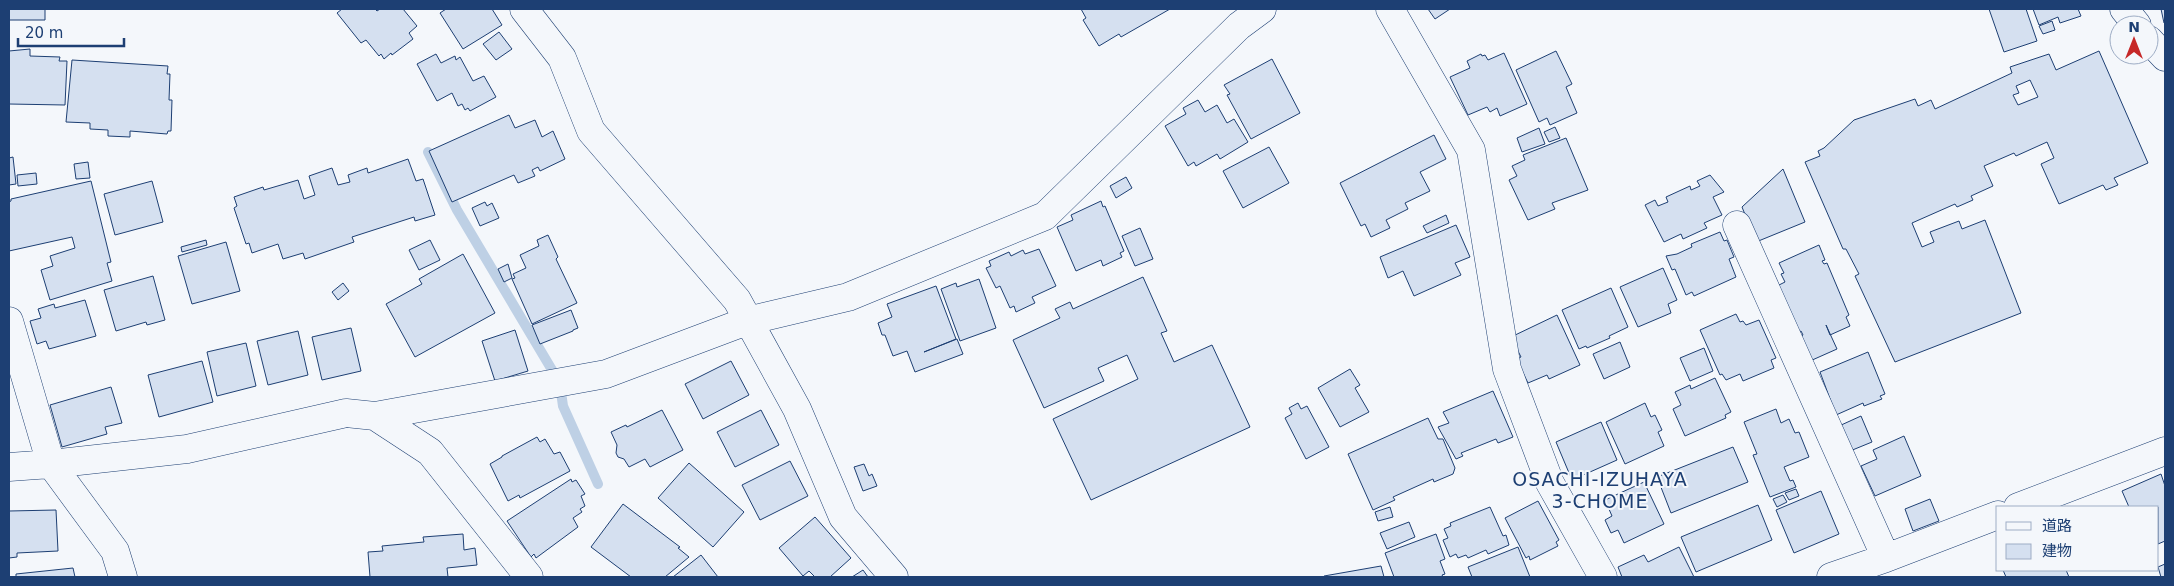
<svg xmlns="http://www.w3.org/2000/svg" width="2174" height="586" font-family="'DejaVu Sans','Noto Sans JP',sans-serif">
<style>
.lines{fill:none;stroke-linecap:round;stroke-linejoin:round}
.stream{stroke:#bed0e5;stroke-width:10}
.building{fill:#d5e0f0;stroke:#1d3f73;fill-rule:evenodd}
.minor-casing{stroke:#1d3f73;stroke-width:29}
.minor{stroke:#f4f7fb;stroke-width:28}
.labels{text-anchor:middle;stroke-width:4;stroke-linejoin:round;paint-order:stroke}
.neighbourhood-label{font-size:19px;letter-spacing:1px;fill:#1d3f73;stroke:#f4f7fb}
</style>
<rect width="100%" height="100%" fill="#f4f7fb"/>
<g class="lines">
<path class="stream" d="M428,152L457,210L555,375L561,392L563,406L598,484"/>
</g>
<path class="building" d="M9,9H45V20H9Z
M342,9H375L377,11L380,9H403L417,26L409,33L413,39L392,55L391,53L384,59L381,54L379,56L366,40L361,43L337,13Z
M446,9H492L502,25L463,49L440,13Z
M1081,9H1170L1121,37L1119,34L1099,46L1083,20L1086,18Z
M1428,9H1450L1435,19Z
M1989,9H2026L2037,41L2004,52Z
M2033,9H2078L2081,16L2060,23L2058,17L2039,25Z
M2161,9H2165V23H2164Z
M2052,21L2055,30L2043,34L2039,26Z
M499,32L512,49L496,60L483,44Z
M30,49V56L60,57L59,61H67L65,105L9,104V51Z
M1556,51L1572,84L1566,87L1577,113L1550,125L1547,118L1539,122L1516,70Z
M2099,51L2148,163L2114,178L2118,185L2106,190L2103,185L2059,204L2041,164L2054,158L2047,142L2016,156L2014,153L1984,166L1993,186L1971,196L1973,200L1957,207L1955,204L1912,223L1922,247L1934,242L1930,232L1959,221L1962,229L1985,220L2021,313L1895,362L1855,276L1859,274L1846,249H1843L1805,162L1820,156L1818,151L1824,148L1854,120L1915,99L1918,106L1931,100L1935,109L2012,73L2010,67L2049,54L2056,70ZM2030,80L2038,97L2018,105L2013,95L2019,93L2016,86Z
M1504,53L1527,104L1500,116L1497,108L1490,112L1487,107L1468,115L1450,77L1470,68L1467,61L1481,54L1482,56L1485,55L1488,60Z
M436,54L441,63L455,56L456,60L460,57L473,81L484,76L496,97L470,111L468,108L465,110L462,104L458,106L452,93L437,101L417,64Z
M1272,59L1300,113L1251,139L1227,95L1230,94L1224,85Z
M72,60L168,66L167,74H170L169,100H172L171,131H168L167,134L130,131V137L108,136V130L90,129V123L66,122Z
M1198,100L1205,112L1217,105L1227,123L1234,119L1248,142L1220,159L1217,154L1196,166L1194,162L1188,166L1165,126L1186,114L1183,108Z
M509,115L515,128L535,120L542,137L553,131L565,159L540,171L538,167L532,170L535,176L518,183L514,175L452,202L429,151Z
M1555,127L1560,138L1549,142L1544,132Z
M1539,128L1545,144L1522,152L1517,138Z
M1434,135L1446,159L1420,172L1430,191L1405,203L1408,209L1386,220L1390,228L1371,237L1365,224L1361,226L1340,183Z
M1566,138L1588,190L1552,203L1555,209L1528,220L1509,180L1517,176L1512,166L1525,160L1523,155Z
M1269,147L1289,183L1243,208L1223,171Z
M13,157L16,184L9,185V158Z
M408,159L416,181L423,179L435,215L415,221L414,217L352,237L354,242L305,259L303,253L283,259L278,244L252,253L249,243L246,244L234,208L237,206L234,197L263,187L264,190L298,180L304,199L315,195L309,176L332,168L338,185L350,182L348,175L367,168L368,173Z
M88,162L90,178L76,179L74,164Z
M1783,169L1805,222L1756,242L1742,207Z
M36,173L37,184L18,186L17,175Z
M1710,175L1724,192L1713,197L1722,215L1704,223L1707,228L1683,239L1681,234L1664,242L1645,205L1655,200L1658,206L1668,202L1666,197L1690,186L1691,190L1700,186L1697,181Z
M1126,177L1132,188L1116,198L1110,186Z
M91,181L111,262L107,263L112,281L50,300L41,270L53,266L50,256L75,248L72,237L9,251V202L11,201V199Z
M152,181L163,222L115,235L104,194Z
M1101,201L1103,207L1105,206L1124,251L1120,253L1122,257L1103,266L1101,260L1076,271L1057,227L1073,220L1071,215Z
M485,202L487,206L492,203L499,218L480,226L472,208Z
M1446,215L1449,223L1427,233L1423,226Z
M1456,225L1470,257L1455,263L1461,275L1414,296L1403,271L1388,278L1380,257Z
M1140,228L1153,259L1135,266L1122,236Z
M1720,232L1724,241L1727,240L1734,257L1729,259L1736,277L1694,296L1692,292L1686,295L1675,269L1672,270L1666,256L1677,254L1692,247L1691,244Z
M548,235L558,257L556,259L577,303L532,324L512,279L515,278L513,274L526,268L520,255L539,246L537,240Z
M206,240L207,245L182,252L181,247Z
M430,240L440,260L419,270L409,250Z
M226,242L240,291L192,304L178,256Z
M1819,245L1825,260L1822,261L1824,264L1827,263L1849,315L1846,317L1850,326L1830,335L1826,325L1837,349L1810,361L1800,337L1803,335L1801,331L1797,333L1775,287L1785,282L1781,274L1784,273L1779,263Z
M1039,249L1056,286L1032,297L1035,303L1016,312L1014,306L1010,308L1000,286L996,288L986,268L991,266L989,261L1009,252L1011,256L1023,250L1025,254Z
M463,254L495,313L415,357L386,304L422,284L419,279Z
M508,264L512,278L504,282L498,269Z
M1663,268L1677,300L1668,304L1671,313L1638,327L1620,287Z
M153,276L165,320L147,325L146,322L116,331L104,290Z
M1143,277L1167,331L1161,333L1174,362L1212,345L1250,427L1091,500L1053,419L1138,379L1127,355L1098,368L1104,381L1044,408L1013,340L1060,318L1055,309L1070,302L1073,309Z
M979,279L996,328L960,341L941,289L956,283L957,287Z
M343,283L349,291L338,300L332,292Z
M936,286L956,339L924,352L957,339L963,354L915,372L907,351L893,356L885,335H882L878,323L892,317L887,304Z
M1611,288L1628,327L1609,336L1610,338L1587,348L1586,346L1579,349L1562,310Z
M85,300L96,336L49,349L46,341L37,344L30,321L41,318L38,309L54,304L55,308Z
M571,310L578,328L573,330V331L540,344L532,325Z
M1736,314L1740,322L1743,321L1746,325L1759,320L1776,358L1771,360L1774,368L1743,381L1740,374L1726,380L1722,374L1720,375L1700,330Z
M1557,315L1580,365L1549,379L1547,375L1528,383L1516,359L1521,357L1511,337Z
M351,328L361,371L322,380L312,337Z
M515,330L528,371L495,381L482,341Z
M298,331L308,375L268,385L257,341Z
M1620,342L1630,367L1604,379L1593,354Z
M246,343L256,386L217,396L207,352Z
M1704,348L1713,371L1690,381L1680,358Z
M1868,352L1885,394L1880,396L1882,399L1864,406L1863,403L1836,415L1820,372Z
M202,361L213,402L159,417L148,375Z
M731,361L749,395L703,419L685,384Z
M1350,369L1360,385L1355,388L1369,412L1340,427L1318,388Z
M1715,378L1731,412L1725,415L1726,418L1685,436L1673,409L1681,405L1675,392L1690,385L1691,389Z
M111,387L122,423L105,427L107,434L62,447L50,405Z
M1493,391L1513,437L1498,443L1496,439L1461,453L1463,456L1456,459L1438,427L1449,423L1443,412Z
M1298,403L1301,409L1307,406L1329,447L1306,459L1285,418L1292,414L1289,408Z
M1645,403L1651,417L1655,415L1662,430L1658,432L1664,446L1625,464L1606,422Z
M1776,409L1781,423L1789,419L1795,433L1799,432L1809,457L1784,467L1790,481L1793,480L1796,487L1770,497L1753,455L1757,454L1744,422Z
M662,410L683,450L650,467L645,459L629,467L624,459L618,457L616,453L617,445L611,432L626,425L627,427Z
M761,410L779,445L735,467L717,432Z
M1861,416L1872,442L1850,451L1839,426Z
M1428,418L1438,439H1443L1455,468L1453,474L1434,482L1433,479L1393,497L1395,500L1373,510L1348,454Z
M1601,422L1617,460L1572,480L1556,442Z
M1904,436L1921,476L1875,496L1861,466L1877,459L1873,450Z
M537,437L540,442L545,439L554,454L560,452L570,471L520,498L519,495L508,501L490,464L502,457V456Z
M1733,447L1748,482L1671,513L1657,477Z
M790,461L808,496L760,520L742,485Z
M689,463L744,512L713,547L658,498Z
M864,464L869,476L872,474L877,486L863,491L854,467Z
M2161,474L2165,486V541L2158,544V507H2129L2122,491Z
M571,479L572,482L576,480L585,494L581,496L585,506L580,509L582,512L573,518L578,527L536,558L534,554L531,557L507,521Z
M1644,482L1664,524L1624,543L1618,530L1611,533L1605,520L1612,516L1605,500Z
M1796,489L1799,496L1789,500L1785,493Z
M1821,491L1839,534L1794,553L1776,510Z
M1783,495L1787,502L1777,507L1773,499Z
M1930,499L1939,521L1913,531L1905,509Z
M1538,501L1559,540L1556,542L1558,546L1530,560L1529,556L1526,558L1505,518Z
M623,504L680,547L678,548L689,557L665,577H631L591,547Z
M1758,505L1772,540L1696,572L1681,537Z
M1390,507L1393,517L1378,521L1375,512Z
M1490,507L1503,536L1506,535L1509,545L1488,554L1486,550L1468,558L1466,555L1458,558L1456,554L1450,557L1443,540L1448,538L1444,529L1451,526L1450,523Z
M56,510L58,551L17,553V557L9,558V511Z
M815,517L851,558L830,577H815L809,571L803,576L779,548Z
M1409,522L1415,537L1387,549L1380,533Z
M463,534L464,550L475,548L477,565L447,568L448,577H370L368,552L383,551L382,546L424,542L423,537Z
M1436,534L1445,559L1440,561L1445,574L1442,575L1443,577H1394L1385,553Z
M1518,547L1530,577H1472L1468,567Z
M1679,547L1694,577H1622L1618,567L1644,555L1648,562Z
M701,555L718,577H673Z
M2165,564V577H2161L2158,567Z
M1381,566L1384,577H1324V576Z
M73,568L75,577H16V574Z
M863,570L868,577H852Z
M2003,570H2066L2069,577H2006Z"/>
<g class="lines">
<defs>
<path id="minor" d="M524,9L562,58L591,131L737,300L797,409L843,517L894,577
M1390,9L1471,150L1507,369L1550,483L1603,577
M2124,9L2137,25
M2149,40L2165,57
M1737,225L1886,558
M9,321L51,464L115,551L123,577
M375,416L430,452L529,577
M9,467L51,464L187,449L346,413L375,416L606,374L747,321L848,297L1045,216L1239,26L1262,9
M2018,507L2165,451
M1831,577L1886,558L1998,515"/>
</defs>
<use href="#minor" class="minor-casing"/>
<use href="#minor" class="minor"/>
</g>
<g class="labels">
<g class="neighbourhood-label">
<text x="1600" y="486">OSACHI-IZUHAYA<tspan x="1600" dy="22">3-CHOME</tspan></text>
</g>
</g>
<rect width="2174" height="586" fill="none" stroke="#1d3f73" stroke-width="20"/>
<rect x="1996" y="506" width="162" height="65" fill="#f4f7fb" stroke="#9eadc5"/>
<rect x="2006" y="522" width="25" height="8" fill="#f4f7fb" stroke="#9eadc5"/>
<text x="2042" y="531" font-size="15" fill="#1d3f73">道路</text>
<rect x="2006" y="544" width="25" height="15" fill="#d5e0f0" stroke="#9eadc5"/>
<text x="2042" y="556" font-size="15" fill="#1d3f73">建物</text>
<g transform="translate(2134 40)"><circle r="24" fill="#f4f7fb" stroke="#9eadc5"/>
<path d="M0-4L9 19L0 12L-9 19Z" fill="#c62828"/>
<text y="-8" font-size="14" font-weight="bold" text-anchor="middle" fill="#1d3f73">N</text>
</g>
<path d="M18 38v8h106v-8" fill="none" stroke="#1d3f73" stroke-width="2.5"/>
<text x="25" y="38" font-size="15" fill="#1d3f73" stroke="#f4f7fb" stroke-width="4" paint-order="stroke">20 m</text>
</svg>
